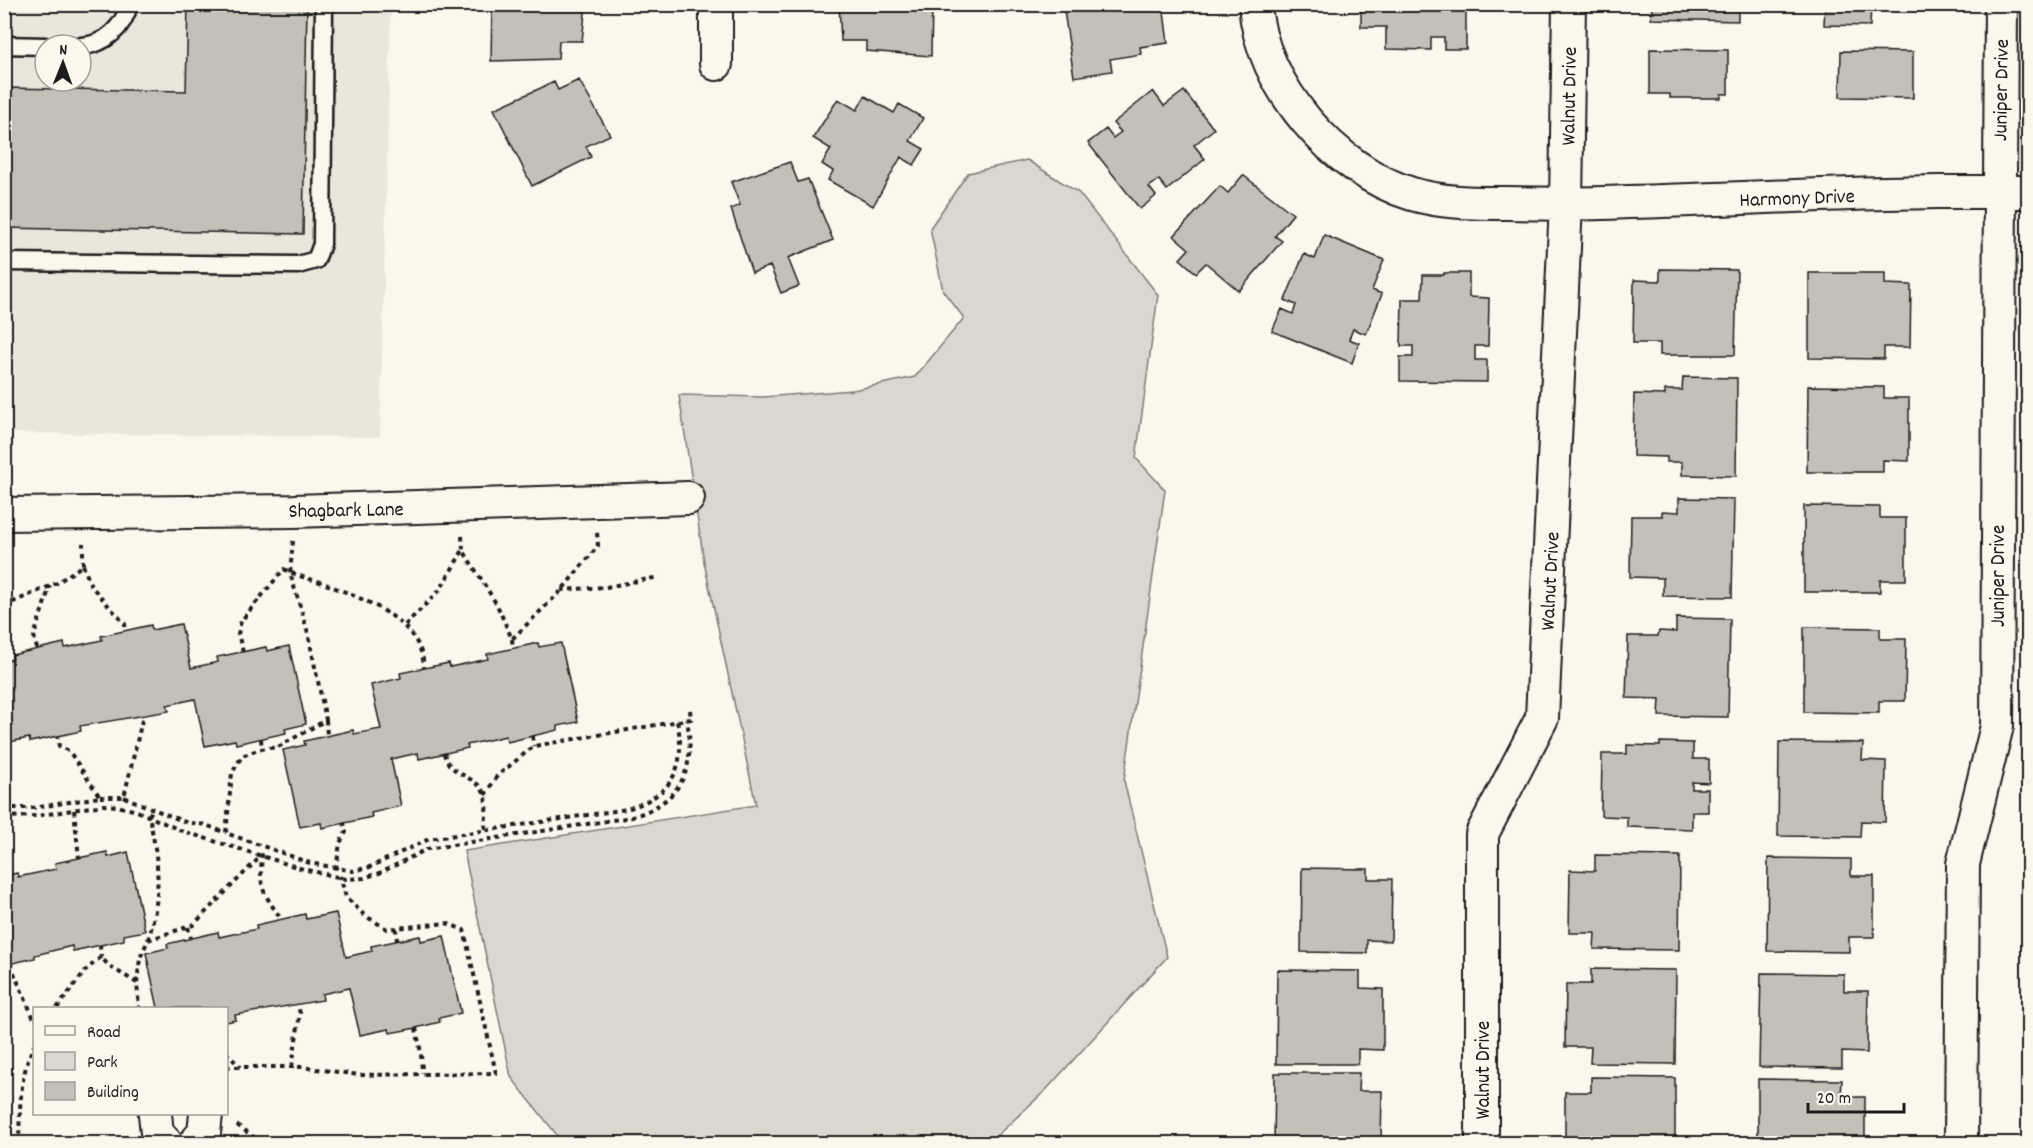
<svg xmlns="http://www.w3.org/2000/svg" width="2033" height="1148" font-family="Dekko,sans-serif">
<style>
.built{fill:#eae6dc;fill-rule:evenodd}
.green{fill:#dad7ce;stroke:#7b7a75;stroke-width:1.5}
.building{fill:#c3c0b8;stroke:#1c1c1c;stroke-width:1.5}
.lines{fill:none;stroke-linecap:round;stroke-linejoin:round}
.service-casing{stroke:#1c1c1c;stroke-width:21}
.minor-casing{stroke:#1c1c1c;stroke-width:36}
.path{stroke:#1c1c1c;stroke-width:4;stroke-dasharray:4.5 4.5;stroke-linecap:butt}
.service{stroke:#fbf7ec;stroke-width:16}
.minor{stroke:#fbf7ec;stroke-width:32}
.labels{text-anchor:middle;stroke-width:6;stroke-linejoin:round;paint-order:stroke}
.street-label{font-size:21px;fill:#1c1c1c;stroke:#fbf7ec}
</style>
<rect width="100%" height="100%" fill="#fbf7ec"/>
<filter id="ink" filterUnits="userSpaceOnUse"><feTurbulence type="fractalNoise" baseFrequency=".0167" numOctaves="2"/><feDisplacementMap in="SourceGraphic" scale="12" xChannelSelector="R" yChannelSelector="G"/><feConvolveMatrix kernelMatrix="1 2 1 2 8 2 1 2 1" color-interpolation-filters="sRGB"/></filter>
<g filter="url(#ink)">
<path class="built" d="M5,5H391L380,437L5,433ZM45,45H81V81H45Z"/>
<path class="green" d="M1027,160L1079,193L1158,295L1136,458L1165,490L1124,781L1167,957L1047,1089L989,1143H558L557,1135L511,1077L464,851L756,805L704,562L679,395L763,397L853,390L915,377L964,318L943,291L930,228L968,173Z"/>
<path class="building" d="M188,4H307L303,234L4,228V88L186,91Z
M492,4H586L582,41H559L558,59L491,61Z
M839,4H932L931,56L866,51V41H841Z
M1063,4H1163L1168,43L1140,47L1141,54L1110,59L1112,71L1074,77Z
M1361,4H1466V49H1444V37H1431V50L1386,49V27H1361Z
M1652,4H1738V21L1651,19Z
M1825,4H1871L1870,26L1824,25Z
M1650,49L1728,50V94H1721V98H1670V94H1650Z
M1841,51L1913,52V98L1840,97Z
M579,80L610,135L586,146L591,157L532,186L494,109L554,82L558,90Z
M1153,91L1164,106L1184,91L1214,129L1194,145L1205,159L1167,190L1159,180L1149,187L1156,196L1140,209L1088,143L1106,129L1113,138L1121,132L1113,123Z
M865,96L894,113L899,104L923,118L910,141L924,149L914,165L901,157L873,206L828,180L833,171L822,164L831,149L813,138L838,99L857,110Z
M790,162L798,182L808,179L833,240L788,258L799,286L781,293L770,266L752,273L731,209L740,205L731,182Z
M1243,175L1293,214L1275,236L1282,241L1239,291L1206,263L1196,273L1180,259L1189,249L1174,236L1220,186L1228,193Z
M1324,235L1384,260L1372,290L1382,294L1366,334L1353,329L1349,339L1359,343L1352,363L1272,331L1282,309L1293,314L1296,305L1285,300L1304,254L1315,259Z
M1660,269L1737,270L1735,355H1660V343H1633L1634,280L1660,281Z
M1444,273H1469V297L1489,298L1488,346H1475V360H1487V382L1400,381V357H1413V346H1401L1402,299H1422L1423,275H1444Z
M1809,273H1885V284L1911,285L1910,347H1884V359L1809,358Z
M1683,377L1737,378L1736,476L1682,475V462H1667V457L1633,456L1634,394L1665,395V390H1682Z
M1808,386L1884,387V398H1909V461L1883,460V472H1807Z
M1679,498L1734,499L1732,597L1663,596V578L1630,577L1631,516H1662V511L1679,512Z
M1804,506L1880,507V518H1906V580H1880V592H1804Z
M1676,618L1730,619L1728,717L1659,716L1660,699L1626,698L1628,636H1658L1659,631L1676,632Z
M181,624L191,668L218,662L217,657L266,647L267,651L289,646L306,724L285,729L286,733L236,744L235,740L205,746L195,699L167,705L169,711L80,726L81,731L30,742L29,738L9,742L4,722V661L13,659L12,655L64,643L65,648L102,640L101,636L151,625L152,630Z
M1804,627L1880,628V639H1906L1905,701H1879V713L1804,712Z
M538,643L539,647L561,643L578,722L558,726V730L507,742L506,736L467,745L468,748L419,759L418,753L391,759L401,806L371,813L372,817L322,828L321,823L300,827L283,750L305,745L304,741L353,730L354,734L381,729L371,685L401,678L400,673L449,663L450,667L488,659L487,654Z
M1660,742L1693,743V759H1709V783L1692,782V789H1708V812H1692V829L1627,827V817L1601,816L1602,754H1627V745L1660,746Z
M1779,742L1863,743L1862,760L1886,761L1885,822L1861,821L1860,837L1778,836Z
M107,852L108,857L128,852L145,931L124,935V940L73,951L72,946L35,955V958L4,965V876L17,873L18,877L56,869L55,863Z
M1595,855L1680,856L1679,950L1594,949L1595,933H1569L1570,870L1595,871Z
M1768,858L1851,859V876H1874V937H1849V952L1767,951Z
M1302,868L1368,869V879H1392L1391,941L1367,940V953L1301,952Z
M336,913L346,957L372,951L371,946L420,936L421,941L444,936L461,1013L439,1018L440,1022L416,1028L390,1033L389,1029L360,1035L349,988L322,994L323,1000L235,1015L236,1020L226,1022V1008H158L146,953L168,948L167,944L218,932L219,937L257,929L256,925L305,914L306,919Z
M1591,969L1676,970L1675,1064L1590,1063L1591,1047H1565L1566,984H1591Z
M1277,970L1360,971V988L1383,989V1050L1358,1049V1064H1276Z
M1761,973L1844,974V991H1868L1867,1053L1842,1052V1068L1759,1067Z
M1275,1073H1359L1358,1091H1382L1381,1144H1274Z
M1591,1077L1675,1078V1144H1565V1092H1591Z
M1758,1079L1842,1080L1841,1097H1865V1144H1758Z"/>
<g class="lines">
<defs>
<path id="service" d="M4,45L45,46
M81,46C105,45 124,27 129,4
M4,262L298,265L316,260L322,244L324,4"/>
<path id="minor" d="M1255,4C1260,85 1335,171 1412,194C1442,203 1474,203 1506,203C1547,204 1588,204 1629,202C1762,198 1896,190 2028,192
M716,64V4
M4,514L294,511L688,498
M155,1114L157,1133L167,1144
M194,1144L204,1133L206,1114
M1482,1144V834L1542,718L1566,204L1569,4
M1961,1144L1963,864L1997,726L2001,4"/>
</defs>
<use href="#service" class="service-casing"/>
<use href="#minor" class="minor-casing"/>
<path class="path" d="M462,536L463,550
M293,541L290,573L308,633L326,720L278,747L260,749L242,756L232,773L226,833L310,863L353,871L370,867L429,839L627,809C673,795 687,767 677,721
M83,565L91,586L125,624L126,631
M561,590L606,587L659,577
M4,606L57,583L83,565V543
M405,625L440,590L463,550L497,605L512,639L561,591L598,546L597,532
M512,639L513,648
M37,649L34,636L50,586
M243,652L238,634L241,621L284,569C297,577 314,579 328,585C366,600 422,621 424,668
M326,720L327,736
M532,736L534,746
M261,739L262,749
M444,753C449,778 481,775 485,797C488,807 485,820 485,831
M485,795L497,776L534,746L691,719L690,710
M100,797H124L143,716
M124,797L185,822L206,825L226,833
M4,808H33L100,797L69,751L59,746L57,736
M74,810L79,858
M4,817L36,816L103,805L117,806L137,811L182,831L303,869L346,879L364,878L382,872L427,849L632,817C682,801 696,769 687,720
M336,869L340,843L346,832L344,823
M188,927L191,938
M396,928L397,941
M148,940C162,894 159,862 149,816L153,808
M100,945L101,957
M10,964L34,1019
M137,983L140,958L148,940L193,925L262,855C261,870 259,886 268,899C272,907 277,911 281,920
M57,1008L86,970L101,957L109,966L137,983L139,1008
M416,1028L421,1053L422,1073
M226,1052L240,1067
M226,1067H302L359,1075L496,1073L464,930L446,923L387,929L364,915L346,897L340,876
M292,1067L300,1013L297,1005
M237,1125L263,1144
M19,1144C20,1108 19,1077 34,1045"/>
<use href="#service" class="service"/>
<use href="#minor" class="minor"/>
</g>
</g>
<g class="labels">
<g class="street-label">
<text transform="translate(2000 90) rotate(-89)" y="7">Juniper Drive</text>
<text transform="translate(1568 96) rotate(-89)" y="7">Walnut Drive</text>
<text transform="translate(1797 197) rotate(-2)" y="7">Harmony Drive</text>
<text transform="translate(346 509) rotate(-1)" y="7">Shagbark Lane</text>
<text transform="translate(1997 576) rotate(-90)" y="7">Juniper Drive</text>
<text transform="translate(1549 581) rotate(-87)" y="7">Walnut Drive</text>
<text transform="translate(1482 1070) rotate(-90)" y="7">Walnut Drive</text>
</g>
</g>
<rect width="2033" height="1148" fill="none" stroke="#fbf7ec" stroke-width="24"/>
<rect x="12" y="12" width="2009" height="1124" fill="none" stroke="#1c1c1c" stroke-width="2" filter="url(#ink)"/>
<rect x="33" y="1007" width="195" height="108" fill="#fbf7ec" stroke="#a29f99" stroke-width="1.5"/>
<rect x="45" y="1026" width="30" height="9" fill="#fbf7ec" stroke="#a29f99" stroke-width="1.5"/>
<text x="87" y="1037" font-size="18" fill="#1c1c1c">Road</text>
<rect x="45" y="1052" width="30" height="18" fill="#dad7ce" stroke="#a29f99" stroke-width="1.5"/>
<text x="87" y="1067" font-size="18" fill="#1c1c1c">Park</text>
<rect x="45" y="1082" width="30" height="18" fill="#c3c0b8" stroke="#a29f99" stroke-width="1.5"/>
<text x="87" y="1097" font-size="18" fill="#1c1c1c">Building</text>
<g transform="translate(63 63) rotate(1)"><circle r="28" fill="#fbf7ec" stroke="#a29f99" stroke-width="1.5"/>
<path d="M0-4.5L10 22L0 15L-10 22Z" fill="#1c1c1c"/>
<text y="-9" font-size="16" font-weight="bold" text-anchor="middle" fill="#1c1c1c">N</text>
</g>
<path d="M1808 1103v9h96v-9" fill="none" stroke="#1c1c1c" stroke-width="3"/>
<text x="1817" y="1103" font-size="18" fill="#1c1c1c" stroke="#fbf7ec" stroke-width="4.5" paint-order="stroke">20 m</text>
</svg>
